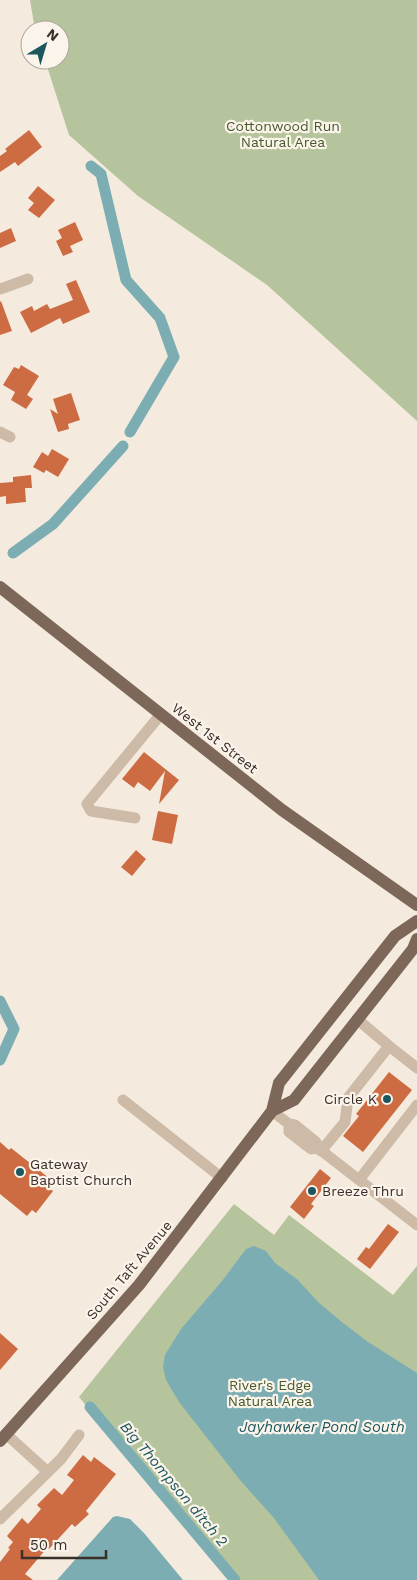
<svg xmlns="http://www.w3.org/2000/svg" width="417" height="1580" font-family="'Work Sans',sans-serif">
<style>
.green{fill:#b5c49c}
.water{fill:#7badb3}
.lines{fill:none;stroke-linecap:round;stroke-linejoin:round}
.canal{stroke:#7badb3;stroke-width:11}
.building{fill:#cd6c43}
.minor{stroke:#cdbba8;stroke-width:11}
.major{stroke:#7c6759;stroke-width:12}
.poi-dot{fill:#1c565e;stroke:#fbf4eb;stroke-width:2}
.labels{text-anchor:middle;stroke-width:4.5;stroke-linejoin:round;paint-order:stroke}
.park-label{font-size:14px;fill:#465a2b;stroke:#fbf4eb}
.street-label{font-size:14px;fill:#3a2f29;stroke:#fbf4eb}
.poi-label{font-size:14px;fill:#3a2f29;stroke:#fbf4eb;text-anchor:start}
.water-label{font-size:15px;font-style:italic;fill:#1c565e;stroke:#fbf4eb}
</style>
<rect width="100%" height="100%" fill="#f4ebde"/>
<path class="green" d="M30,0H417V421L267,285L138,196L69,135L45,60H60V30H35Z
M234,1204L274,1235L289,1215L393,1295L417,1266V1580H231L79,1397Z"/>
<path class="water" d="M254,1246L266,1251L275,1263L298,1280L318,1302L343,1323L368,1342L417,1373V1580H319L274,1518L240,1480L179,1402L166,1380L163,1367L165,1355L181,1329L222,1281L246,1249Z
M117,1516L130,1519L144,1533L183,1580H57L113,1517Z"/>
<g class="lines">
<path class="canal" d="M91,166L101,174L126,280L160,318L174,357L130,432
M13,553L53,524L123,446
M0,1001L14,1029L0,1060
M90,1407L235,1580"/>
</g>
<path class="building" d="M29,130L42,147L18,166L15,162L0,172V156L7,151L5,149Z
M38,186L55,200L39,218L28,210L34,203L28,198Z
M75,222L83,240L70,246L73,252L63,256L56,241L62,238L58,230Z
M11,228L16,241L0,248V233Z
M76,280L90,312L63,324L60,318L31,333L20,312L32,306L34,311L47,304L50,309L73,300L66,284Z
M1,301L12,331L0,335V302Z
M21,365L39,376L27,395L33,399L26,409L11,400L15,392L3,385L14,367L19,369Z
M71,393L80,420L68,424L69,429L58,432L50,409L58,414L53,399Z
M52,449L69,459L58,477L46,470L44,473L33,467L42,452L48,456Z
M31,475L32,488H25L26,502L6,504V496L0,497V483L13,482V477Z
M144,752L179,780L159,804L165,771L150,791L138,782L134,788L122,779Z
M158,811L178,815L172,844L152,840Z
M136,850L146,859L132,876L121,867Z
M389,1072L412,1090L363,1152L343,1136L359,1116L356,1114Z
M0,1142L9,1150L11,1148L54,1182L49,1188L53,1191L36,1213L32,1210L27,1216L0,1194Z
M320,1169L331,1178L311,1204L314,1206L304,1219L290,1207Z
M388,1224L399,1232L370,1269L357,1259L366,1247L369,1249Z
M0,1333L18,1349L0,1370Z
M83,1455L91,1462L94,1457L116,1474L86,1511L89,1514L75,1527L72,1524L49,1549L47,1548L25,1574L33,1580H0V1562L10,1549L8,1548L13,1542L7,1536L22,1518L28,1524L41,1509L37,1505L54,1488L62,1495L74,1480L67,1475Z"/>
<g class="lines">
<path class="minor" d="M0,289L28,279
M0,432L10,437
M135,818L91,811L87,804L161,714
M389,1046L417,1068
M123,1100L222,1178
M272,1111L289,1124L295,1125L316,1142L318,1148L311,1149L289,1132V1124
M318,1148L417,1225
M321,1151L345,1122L348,1098L389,1046L357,1019
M359,1180L417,1105
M6,1434L48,1472
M0,1519L61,1459L79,1435"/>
<path class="major" d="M0,587L282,810L417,905
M272,1111L294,1100L413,949L417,939
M0,1441L139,1285L272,1111L279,1083L395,936L417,921"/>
</g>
<g class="poi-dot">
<circle cx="387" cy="1099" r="5"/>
<circle cx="20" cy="1172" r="5"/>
<circle cx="312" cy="1191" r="5"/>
</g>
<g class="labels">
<g class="park-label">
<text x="283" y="131">Cottonwood Run<tspan x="283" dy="16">Natural Area</tspan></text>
<text x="270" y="1390">River's Edge<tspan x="270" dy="16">Natural Area</tspan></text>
</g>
<g class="street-label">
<text transform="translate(215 738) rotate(38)" y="5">West 1st Street</text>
<text transform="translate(129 1270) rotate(-50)" y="5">South Taft Avenue</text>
</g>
<g class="poi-label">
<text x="377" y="1104" text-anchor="end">Circle K</text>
<text x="30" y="1169">Gateway<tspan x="30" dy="16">Baptist Church</tspan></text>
<text x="322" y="1196">Breeze Thru</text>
</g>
<g class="water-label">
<text x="322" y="1432">Jayhawker Pond South</text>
<text transform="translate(174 1484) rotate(50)" y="5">Big Thompson ditch 2</text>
</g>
</g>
<g transform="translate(45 45) rotate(38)"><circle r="24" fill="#fbf4eb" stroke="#aea59d"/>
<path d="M0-4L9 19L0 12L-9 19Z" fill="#1c565e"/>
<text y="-8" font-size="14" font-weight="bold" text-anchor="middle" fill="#3a2f29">N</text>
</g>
<path d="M22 1550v8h84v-8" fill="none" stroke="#3a2f29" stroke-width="2.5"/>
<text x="30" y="1550" font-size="15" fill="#3a2f29" stroke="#fbf4eb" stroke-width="4" paint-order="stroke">50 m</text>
</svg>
